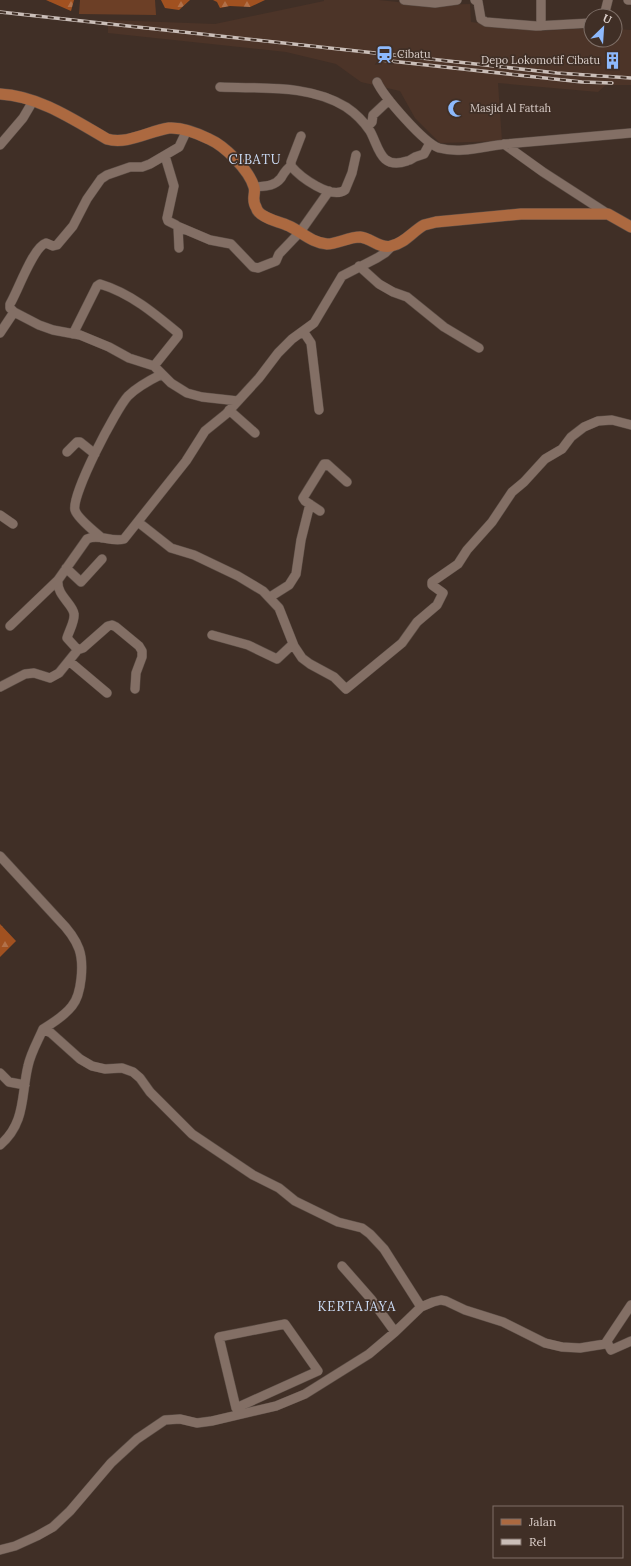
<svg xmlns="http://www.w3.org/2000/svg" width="631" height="1566" font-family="Lora,serif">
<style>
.built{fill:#4c3428}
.green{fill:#6c3f26}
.forest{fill:url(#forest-firs)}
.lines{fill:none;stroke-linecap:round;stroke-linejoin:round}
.minor-casing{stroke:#5c4e46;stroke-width:10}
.major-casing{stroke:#5c4e46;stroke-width:12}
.minor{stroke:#836f65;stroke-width:9}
.major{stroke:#ac6940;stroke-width:11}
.rail-casing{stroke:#cabeb8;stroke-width:3.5}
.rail{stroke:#402f26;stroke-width:2;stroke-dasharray:6;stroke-linecap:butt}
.labels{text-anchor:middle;stroke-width:3.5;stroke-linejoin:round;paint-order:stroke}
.poi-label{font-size:11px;fill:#dacec9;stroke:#402f26;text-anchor:start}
.quarter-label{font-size:13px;letter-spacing:1px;fill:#cddef8;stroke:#402f26}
</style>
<defs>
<pattern id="forest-firs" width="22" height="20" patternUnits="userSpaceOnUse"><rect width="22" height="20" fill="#a15120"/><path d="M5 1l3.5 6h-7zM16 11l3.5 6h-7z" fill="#b27149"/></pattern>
</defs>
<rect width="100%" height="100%" fill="#402f26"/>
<path class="built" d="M324,0H379L425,5L470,4L471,22L541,31L591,28V40H615V29L631,30V85H606L598,92L498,83L502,141L440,143L415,118L400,91L361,82L336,64L286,52L108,33V20L215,24L324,1Z"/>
<path class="green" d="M80,0H155L156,15L79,14Z"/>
<path class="forest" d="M46,0H74L71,11Z
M161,0H190L179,10L165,8Z
M213,0H265L250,7L230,6L220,8L217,2Z
M0,924L16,941L0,957Z"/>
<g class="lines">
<defs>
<path id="minor" d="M404,0L435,3L457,0
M475,0L478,2L481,19L486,22L536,26L591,23
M628,0H631
M604,16L608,0
M541,26V0
M377,82C384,97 424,143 439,148C461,154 485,146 506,144C548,140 589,137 631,133
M220,87C262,89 309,84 346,107C355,113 364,122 370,131C379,147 380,170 407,161
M367,127L372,122L373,115L389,100
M187,130L179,147L150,164L142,167H130L107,175L101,179L87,199L73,226L57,245L53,246L46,243C33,247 18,291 10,304V308L14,312L39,325L53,330L80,335L109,347L129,358L154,366L171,383L187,393L202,397L238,401
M301,136L291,162V166C300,177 331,200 345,190L352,173L356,155
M504,144L543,172L608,214
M0,145L23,118L33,101
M165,156L174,186L167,218L168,221L176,225L178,227L179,248
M410,160L415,157L424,154L430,143
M254,187C264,186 274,187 281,178C284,173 286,169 291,166
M177,226L210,240L231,244L253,267L258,268L276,261L279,254L300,232L329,191
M359,266L379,284L393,292L407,297L444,327L479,348
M303,331L311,343L319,410
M0,333L14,312
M73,334L97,286L100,284C130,293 154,313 178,333V336L154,366
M229,410L255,433
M67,452L77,442H80L95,454
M320,511L305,501L303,498L324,464H327L347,482
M0,515L13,524
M138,522L171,548L194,555L238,576L263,591L279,608L294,646L302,658L310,664L334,677L346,689L402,643L417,622L437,605L443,593L432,585V582L458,564L467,550L492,522L512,492L524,482L545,459L562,449L571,437L584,427L598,421L612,420L631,425
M102,538C95,532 77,518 75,510C71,495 116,409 128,396C137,387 150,380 162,374
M66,568L81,582L102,559
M270,597L289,585L296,574L301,540L310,504
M10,626L58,580
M212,635L248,645L277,659L293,644
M77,650L83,648L108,626L112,625L116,627L139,646L142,651V657L136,673L135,689
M69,661L107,693
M0,687L25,674L34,673L50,678L59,673L76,652L77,649L67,638C69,631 75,621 74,614C73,604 56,595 58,580L87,539C99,533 111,543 124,539L186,461L205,431L226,414L259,378L278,353L292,339L314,323L342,276L377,258L385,253L392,246
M0,856L58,919C66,927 75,938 79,949C84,963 82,994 72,1006C65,1015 53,1023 43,1029L51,1033L80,1059L92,1066L105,1069L122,1068L133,1072L140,1078L150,1092L192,1134L253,1175L279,1188L295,1201L338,1222L362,1228L370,1234L384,1249L421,1307
M0,1073L9,1082L25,1085
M0,1145C26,1123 21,1095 28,1066C31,1052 38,1041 43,1029
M342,1266L371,1299L395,1332
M285,1324L318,1371L236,1408L219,1337Z
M607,1342L611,1350L631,1341
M0,1550L15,1546L37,1536L53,1527L70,1511L111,1463L137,1439L165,1420L180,1419L197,1423L212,1421L276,1406L305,1394L369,1354L395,1332L421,1307L433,1302L441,1300L446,1301L465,1310L503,1322L545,1343L562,1347L580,1348L605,1344L631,1305"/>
<path id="major" d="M0,94C39,96 74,120 107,139C127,145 149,131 169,128C182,127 197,133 209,139C225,146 249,170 254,187C256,194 251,199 256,207C257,211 260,214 264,216C272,221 281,222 289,226C302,232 312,243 327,244C338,244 348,237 360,237C371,238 380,249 391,246C404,244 413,231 424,225C428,224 432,223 436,222L521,214H608L631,227"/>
</defs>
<use href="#minor" class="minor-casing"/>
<use href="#major" class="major-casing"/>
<use href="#minor" class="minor"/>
<use href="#major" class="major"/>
<defs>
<path id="rail" d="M0,12L557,73L631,78
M381,60L582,82L612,83"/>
</defs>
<use href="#rail" class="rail-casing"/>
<use href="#rail" class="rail"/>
</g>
<defs>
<symbol id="station-bare" viewBox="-9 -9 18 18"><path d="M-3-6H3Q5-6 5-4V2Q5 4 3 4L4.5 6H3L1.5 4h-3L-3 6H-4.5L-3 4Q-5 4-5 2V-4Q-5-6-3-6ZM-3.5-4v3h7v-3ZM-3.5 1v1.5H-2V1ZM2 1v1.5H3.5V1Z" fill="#8db9fc" stroke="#402f26" stroke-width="2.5" paint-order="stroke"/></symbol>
<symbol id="building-bare" viewBox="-9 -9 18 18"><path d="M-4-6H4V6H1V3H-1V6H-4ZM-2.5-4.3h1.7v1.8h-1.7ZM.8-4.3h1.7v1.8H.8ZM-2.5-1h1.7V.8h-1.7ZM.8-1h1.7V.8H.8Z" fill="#8db9fc" stroke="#402f26" stroke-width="2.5" paint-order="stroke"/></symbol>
<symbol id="mosque-bare" viewBox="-9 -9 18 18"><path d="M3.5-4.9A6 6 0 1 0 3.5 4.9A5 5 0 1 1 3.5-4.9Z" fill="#8db9fc" stroke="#402f26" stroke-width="2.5" paint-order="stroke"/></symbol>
</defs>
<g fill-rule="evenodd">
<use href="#station-bare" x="372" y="42" width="25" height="25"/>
<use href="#building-bare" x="600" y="48" width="25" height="25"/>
<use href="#mosque-bare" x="444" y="96" width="25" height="25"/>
</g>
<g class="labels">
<g class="poi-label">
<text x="397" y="58">Cibatu</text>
<text x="600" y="64" text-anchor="end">Depo Lokomotif Cibatu</text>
<text x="470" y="112">Masjid Al Fattah</text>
</g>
<g class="quarter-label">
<text x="255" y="164">CIBATU</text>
<text x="357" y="1311">KERTAJAYA</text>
</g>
</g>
<rect x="493" y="1506" width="130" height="52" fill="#402f26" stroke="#7e6f67"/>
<rect x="501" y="1519" width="20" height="6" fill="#ac6940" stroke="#7e6f67"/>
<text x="529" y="1526" font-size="12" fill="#dacec9">Jalan</text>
<rect x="501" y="1539" width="20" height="6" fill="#cabeb8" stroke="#7e6f67"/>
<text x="529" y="1546" font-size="12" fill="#dacec9">Rel</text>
<g transform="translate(603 28) rotate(25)"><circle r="19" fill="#402f26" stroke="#7e6f67"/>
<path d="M0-3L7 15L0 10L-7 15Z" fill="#8db9fc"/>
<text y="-6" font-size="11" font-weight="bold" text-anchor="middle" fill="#dacec9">U</text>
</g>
</svg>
